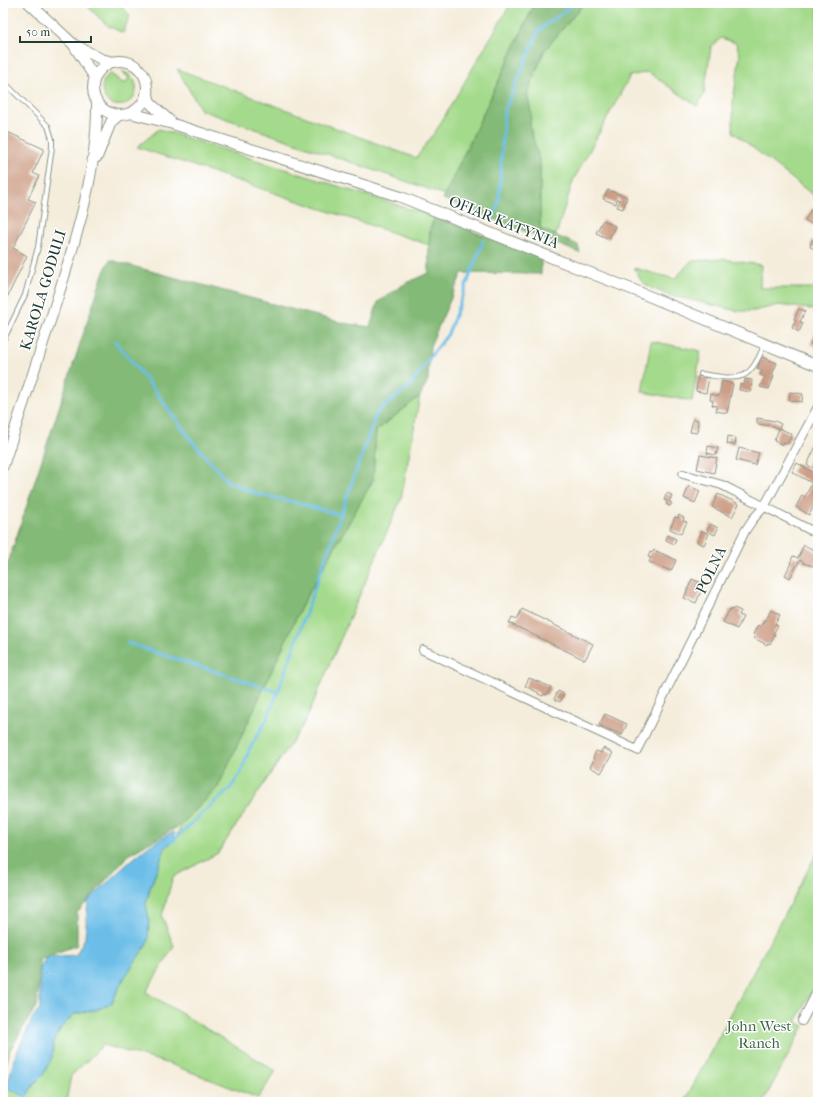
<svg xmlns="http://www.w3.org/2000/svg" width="821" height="1105" font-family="'IM FELL French Canon',serif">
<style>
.green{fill:#a4da8b;stroke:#628c60}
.forest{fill:#83ba77;stroke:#517c56}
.water{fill:#6cbee8;stroke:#467e8e}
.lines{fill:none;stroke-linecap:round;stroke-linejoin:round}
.stream{stroke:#6cbee8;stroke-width:3}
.building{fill:#cc9c84}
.service-casing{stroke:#8a9588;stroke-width:6}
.minor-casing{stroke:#8a9588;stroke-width:10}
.tertiary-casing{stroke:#8a9588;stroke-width:12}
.service{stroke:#fff;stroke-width:4}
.minor{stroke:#fff;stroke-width:8}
.tertiary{stroke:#fff;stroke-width:10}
.labels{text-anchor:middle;stroke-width:3;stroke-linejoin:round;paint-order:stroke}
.street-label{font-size:15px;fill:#1f3d34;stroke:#fff}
.park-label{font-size:15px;fill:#40644a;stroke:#fff}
</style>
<rect width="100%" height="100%" fill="#fff"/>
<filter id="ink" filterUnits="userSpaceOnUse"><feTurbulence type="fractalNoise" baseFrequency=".025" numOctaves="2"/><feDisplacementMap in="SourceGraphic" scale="8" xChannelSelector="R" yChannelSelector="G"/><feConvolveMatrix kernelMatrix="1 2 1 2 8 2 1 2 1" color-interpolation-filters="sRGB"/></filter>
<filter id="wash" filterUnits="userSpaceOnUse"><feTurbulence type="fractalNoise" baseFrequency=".012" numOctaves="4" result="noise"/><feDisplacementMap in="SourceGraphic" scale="16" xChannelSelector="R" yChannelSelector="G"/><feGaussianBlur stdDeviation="0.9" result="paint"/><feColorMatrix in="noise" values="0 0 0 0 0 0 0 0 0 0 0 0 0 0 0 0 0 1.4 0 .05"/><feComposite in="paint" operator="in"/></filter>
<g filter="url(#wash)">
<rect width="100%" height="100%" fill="#f5eddb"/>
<path class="green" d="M84,3H118L130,15L123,33L108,26Z
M511,3H535L445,195L201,110L177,69L416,158L437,129Z
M583,3H818V199L733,132V101L740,55L736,43L721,38L711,47L704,95L697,106L648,72L630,76L573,181L556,235L540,229V163L530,128V112L527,94L544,51L581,7Z
M121,71C128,73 134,77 136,85C137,91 135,97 130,101C110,116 91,89 110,73L124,84L129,78Z
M159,129L435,217L430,228L429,245L137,147Z
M724,259L761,265L760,288H818V310L779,305L754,311H738L669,295L651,288L642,282L634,268L675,279L691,261Z
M651,341L701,351L692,401L642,392Z
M420,396L401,499L305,722L218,853L173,877L162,916L174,946L146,992L276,1071L258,1098L170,1064L103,1045L71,1076L66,1102H3V1090L7,1087L26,1097L34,1084L43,1075L51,1058L54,1041L61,1028L74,1014L96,1010L111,1004L123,980L149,920L146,903L151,885L160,863L164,849L175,839L181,825L218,787L302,605L373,480L376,431Z
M818,851V979L796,1022L804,1026L763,1102H684Z"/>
<path class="forest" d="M535,3H583L581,7L544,51L527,94L531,112L530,128L540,163V229L578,245L580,253L443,199Z
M435,217L541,257V274L462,273L430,346L428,380L420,396L376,431L373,480L302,605L218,787L181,825L128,855L77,913V945L40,959L37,1005L10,1050L3,1077V578L103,274L110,260L343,323L370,327L378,302L406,283L429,273C429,253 427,235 435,217Z"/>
<path class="water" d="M174,832L175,839L164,849L160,863L151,885L146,903L149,920L148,942L123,980L111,1004L96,1010L74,1014L61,1028L54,1041L52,1058L43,1075L34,1084L26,1097L7,1087L14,1059L33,1017L40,1008V968L46,957L76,955L85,938L88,901C113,878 144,844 174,832Z"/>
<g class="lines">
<path class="stream" d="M492,220L499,201L504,112L539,30L576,3
M115,341L153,388L192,441L228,482L257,494L290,501L341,515
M127,643L278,692
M172,842L210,806L229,790L241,773L249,750L267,719L278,692L377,412L410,386L428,360L448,334L483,241
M23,1102L27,1095"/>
</g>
<g id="blocks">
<path class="building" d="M3,130L44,149L33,173L39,176L28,199L36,202L13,248L27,256L3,306Z
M608,190L627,197L623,209L617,207L620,200L617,199L616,204L603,199Z
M812,208L818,211V228L805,220Z
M603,220L615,226L609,239L596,233Z
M812,240L818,242V250L810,247Z
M799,309L805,311L800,322L803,323L799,332L792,328L796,320L794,319Z
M816,331L818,332V348L810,344Z
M762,357L777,363L772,375L774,376L769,389L760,387L765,377L760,375L762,371L757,369Z
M698,376L709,378L706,393L696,391Z
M745,379L752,380L751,392L739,390L740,384L744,385Z
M722,381L733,384L727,413L716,411L717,406L712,405L713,401L710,400L711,394L719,396Z
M790,392L803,394L802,402L789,400Z
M757,418L775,421L781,424L779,428L792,434L787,444L784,443L783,445L774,441L779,429L773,426L757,424Z
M693,419L698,420L697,433L690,432Z
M728,436L736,438L735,445L727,444Z
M708,446L718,448L716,455L707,453Z
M816,446L818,447V468L817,470L807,465Z
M739,448L759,453L755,465L736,460Z
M700,455L717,458L714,473L697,469Z
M797,463L818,475V499L809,515L796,507L802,495L805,497L812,483L792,472Z
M689,486L700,491L695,503L684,498Z
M667,493L672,495L669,502L672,503L670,506L666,504L667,501L664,500Z
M718,494L739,504L732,517L712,507Z
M679,515L684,518L683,521L687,522L681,534L670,529L675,517L678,518Z
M711,524L718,528L715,535L707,531Z
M702,531L709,534L704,545L697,542Z
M667,535L676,539L674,544L666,540Z
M804,545L818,552V557L813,566L803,563L804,562L800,560L790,578L785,575L791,563H790L793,556L798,558Z
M654,550L676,560L671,571L649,562L651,558L648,557L650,552L652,553Z
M692,579L704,584L696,603L684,598Z
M734,608L741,611L739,615L743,617L737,629L723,622L730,609L732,610Z
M522,609L593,644L585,660L509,623L512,617L517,619Z
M771,610L780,615L775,624L778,626L773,634L775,635L770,644L768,643L767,645L754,638L755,635L753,634L758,625L760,627L765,619L766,620Z
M529,678L551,687L547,695L544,694L543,696L538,694L539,693L525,686Z
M558,691L564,694L560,702L554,699Z
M605,714L627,724L622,735L599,725Z
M603,748L613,753L601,773L590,767L594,760L593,758L596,751L601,753Z"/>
</g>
</g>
<g filter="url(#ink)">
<use href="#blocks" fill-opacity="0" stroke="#8a9588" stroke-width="1"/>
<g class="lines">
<defs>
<path id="service" d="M3,81L48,126L52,139V147L38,247L25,295L3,341
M701,374C738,379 749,385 764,345"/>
<path id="minor" d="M683,474L722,485L818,534
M423,650L637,750L745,531L753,519L764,507L818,407
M802,1021L818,990"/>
<path id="tertiary" d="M29,3L73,44L95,78
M75,45L101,59L114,62
M93 88a27 27 0 1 1 54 0a27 27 0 1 1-54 0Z
M147,90L150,103L171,122
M130,113L173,124L401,197L575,267L634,290L818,366
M97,157L111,122L119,115
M3,466C20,415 36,363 53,312C74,245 98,173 97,102"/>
</defs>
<use href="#service" class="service-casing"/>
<use href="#minor" class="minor-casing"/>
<use href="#tertiary" class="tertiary-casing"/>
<use href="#service" class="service"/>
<use href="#minor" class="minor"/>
<use href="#tertiary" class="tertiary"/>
</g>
</g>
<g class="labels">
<g class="street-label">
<text transform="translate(504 222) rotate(22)" y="5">OFIAR KATYNIA</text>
<text transform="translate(43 290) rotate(-73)" y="5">KAROLA GODULI</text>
<text transform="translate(711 570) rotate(-64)" y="5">POLNA</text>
</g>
<g class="park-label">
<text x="759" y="1031">John West<tspan x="759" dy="17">Ranch</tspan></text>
</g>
</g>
<rect width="821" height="1105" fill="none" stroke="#fff" stroke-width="16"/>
<path d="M20 36v6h71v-6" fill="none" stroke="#1f3d34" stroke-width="2"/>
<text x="26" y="36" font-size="12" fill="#1f3d34" stroke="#ffffff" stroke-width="3" paint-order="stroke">50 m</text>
</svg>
